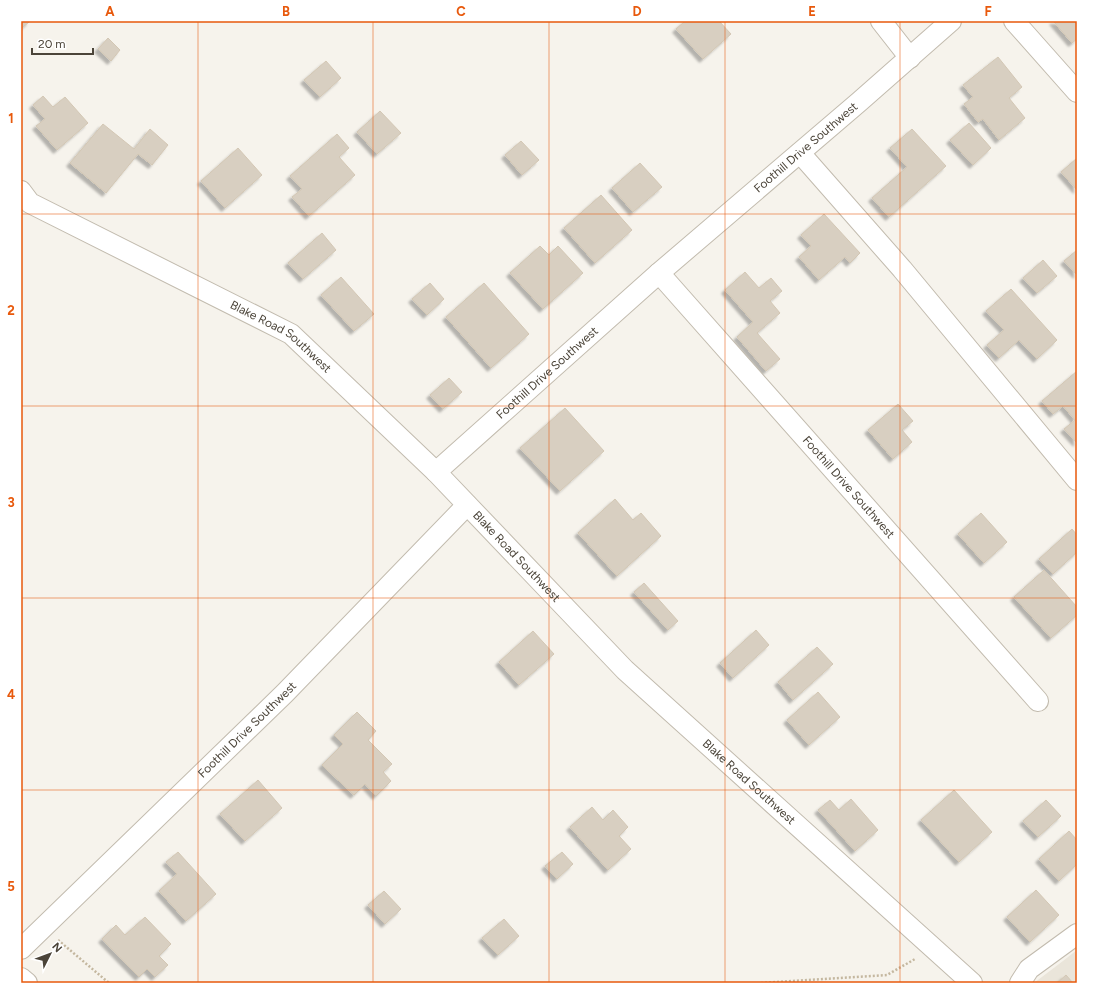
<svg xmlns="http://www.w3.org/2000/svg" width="1098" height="1004" font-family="Figtree,sans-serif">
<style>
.residential{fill:#eae5da}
.building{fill:#d8cfc1;stroke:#d3c7b4;filter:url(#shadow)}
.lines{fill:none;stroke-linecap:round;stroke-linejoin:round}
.minor-casing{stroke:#c2bbae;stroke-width:22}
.path{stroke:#c4b79f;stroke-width:2.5;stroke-dasharray:2 2;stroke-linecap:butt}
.minor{stroke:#fff;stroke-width:20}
.grid{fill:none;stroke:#e8590c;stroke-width:1;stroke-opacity:0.55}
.labels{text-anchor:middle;stroke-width:4;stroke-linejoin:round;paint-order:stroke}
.street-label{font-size:12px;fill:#4b4439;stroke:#fff}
.neatline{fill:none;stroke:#e8590c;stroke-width:1.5}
.grid-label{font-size:13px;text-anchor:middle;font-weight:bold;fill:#e8590c}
</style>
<defs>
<filter id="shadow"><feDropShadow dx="-3.5" dy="3.5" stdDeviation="1" flood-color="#0004"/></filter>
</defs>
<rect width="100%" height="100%" fill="#f6f3ec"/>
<path class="residential" d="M1077,950V983H1034L1063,961Z"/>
<path class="building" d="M21,21H30L21,29Z
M685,21H719L731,34L703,59L676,29Z
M1053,21H1077V39L1072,43Z
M108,38L120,50L111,61L98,49Z
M998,57L1022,87L1009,98L1025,118L999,140L983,119L978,122L964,104L973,97L963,85Z
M326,61L341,78L320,97L304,80Z
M43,96L53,107L65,97L88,123L57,150L36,126L45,119L33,105Z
M380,111L401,133L377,154L357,132Z
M969,123L991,148L973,165L950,140Z
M103,124L134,149L150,129L168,145L152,165L138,154L106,193L70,163Z
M912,129L946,166L889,217L872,198L907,167L890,148Z
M337,134L349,148L339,157L355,175L309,216L292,197L302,189L290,176Z
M521,141L539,160L522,175L505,155Z
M238,148L262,175L225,208L201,181Z
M1077,158V190L1061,172Z
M640,163L662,187L633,212L612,188Z
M601,195L632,230L595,263L564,228Z
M824,214L860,253L850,263L845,257L819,280L799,257L811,246L801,235Z
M322,233L336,250L303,279L288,263Z
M540,246L549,255L558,246L583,273L543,309L510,273Z
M1077,250V275L1064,261Z
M1043,260L1057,276L1037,293L1023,278Z
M745,272L759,288L771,278L782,291L770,301L780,313L757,333L780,359L766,371L737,337L753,322L725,290Z
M341,277L374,314L354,331L321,295Z
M430,283L444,299L427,315L412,299Z
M484,283L529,334L491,368L446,317Z
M1011,289L1057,340L1037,359L1019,340L999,358L987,345L1004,330L986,311Z
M1077,371V443L1064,429L1075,420L1063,406L1053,414L1042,401Z
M449,378L462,392L443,409L430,395Z
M898,404L913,421L902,430L912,442L893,459L868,430Z
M565,408L604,451L560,491L520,448Z
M615,499L633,520L641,513L661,536L617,576L578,533Z
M981,513L1007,542L984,563L958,534Z
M1072,529L1077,535V552L1053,574L1039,559Z
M1044,570L1077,607V615L1051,638L1014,597Z
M644,583L678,621L668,630L634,592Z
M756,630L769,645L733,678L720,663Z
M533,631L554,654L519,685L499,662Z
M817,647L833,664L793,700L778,682Z
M818,692L840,717L809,745L787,720Z
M357,712L376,731L368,740L392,764L383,772L391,781L376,796L365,784L354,795L322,765L343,744L334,735Z
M258,780L282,808L245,841L220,814Z
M954,790L992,832L959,862L921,820Z
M851,799L878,830L855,851L818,810L830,800L839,810Z
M1046,800L1061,816L1038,837L1023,821Z
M592,807L603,820L613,810L628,827L619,836L631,849L608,870L570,827Z
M1069,831L1077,840V864L1059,881L1039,859Z
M178,852L216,894L186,921L159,891L177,874L166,862Z
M562,852L573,864L557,879L545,866Z
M1036,890L1059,915L1030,942L1007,917Z
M384,891L401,909L385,924L368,905Z
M145,917L171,944L159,956L168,965L155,977L147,969L139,977L102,939L116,925L125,935Z
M504,919L519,936L498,955L482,938Z
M1066,975L1073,983H1057Z"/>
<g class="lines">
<defs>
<g id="minor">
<path d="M881,21L910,58"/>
<path d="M1014,21L1077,92"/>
<path d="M800,153L902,269L1077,480"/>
<path id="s1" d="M21,191L30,203L291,334L436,472L625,670L972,983"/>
<path id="s2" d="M659,273L1038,701"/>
<path id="s3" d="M436,472L659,273L859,102L951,21"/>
<path id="s4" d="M21,949L285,693L467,505"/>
<path d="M21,978L27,983"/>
<path d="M1020,983L1029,969L1077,934"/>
</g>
</defs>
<use href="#minor" class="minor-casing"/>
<path class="path" d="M58,940L109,983
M761,983L887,975L915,959"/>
<use href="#minor" class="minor"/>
</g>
<path class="grid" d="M198,21V983M373,21V983M549,21V983M725,21V983M900,21V983M21,214H1077M21,406H1077M21,598H1077M21,790H1077"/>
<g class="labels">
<g class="street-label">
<text dy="4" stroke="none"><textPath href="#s3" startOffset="492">Foothill Drive Southwest</textPath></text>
<text dy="4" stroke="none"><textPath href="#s1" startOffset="300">Blake Road Southwest</textPath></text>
<text dy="4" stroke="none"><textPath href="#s3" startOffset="149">Foothill Drive Southwest</textPath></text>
<text dy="4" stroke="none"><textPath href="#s2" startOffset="286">Foothill Drive Southwest</textPath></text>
<text dy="4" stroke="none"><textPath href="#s1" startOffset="624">Blake Road Southwest</textPath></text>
<text dy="4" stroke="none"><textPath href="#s4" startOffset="315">Foothill Drive Southwest</textPath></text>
<text dy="4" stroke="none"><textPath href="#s1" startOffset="948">Blake Road Southwest</textPath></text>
</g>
</g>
<rect width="1098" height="1004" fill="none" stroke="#ffffff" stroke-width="44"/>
<g transform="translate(50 954) rotate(48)" stroke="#ffffff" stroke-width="3" paint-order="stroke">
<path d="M0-3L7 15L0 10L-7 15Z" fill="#4b4439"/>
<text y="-6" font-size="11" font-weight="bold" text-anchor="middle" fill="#4b4439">N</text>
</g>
<path d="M32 48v6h61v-6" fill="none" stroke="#4b4439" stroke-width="2"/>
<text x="38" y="48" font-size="12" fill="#4b4439" stroke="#ffffff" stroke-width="3" paint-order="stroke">20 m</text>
<rect x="22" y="22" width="1054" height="960" class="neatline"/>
<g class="grid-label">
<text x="110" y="16">A</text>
<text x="286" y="16">B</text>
<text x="461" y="16">C</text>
<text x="637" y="16">D</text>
<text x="812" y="16">E</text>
<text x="988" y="16">F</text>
<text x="11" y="123">1</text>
<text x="11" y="315">2</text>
<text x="11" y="507">3</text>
<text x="11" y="699">4</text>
<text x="11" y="891">5</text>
</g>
</svg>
